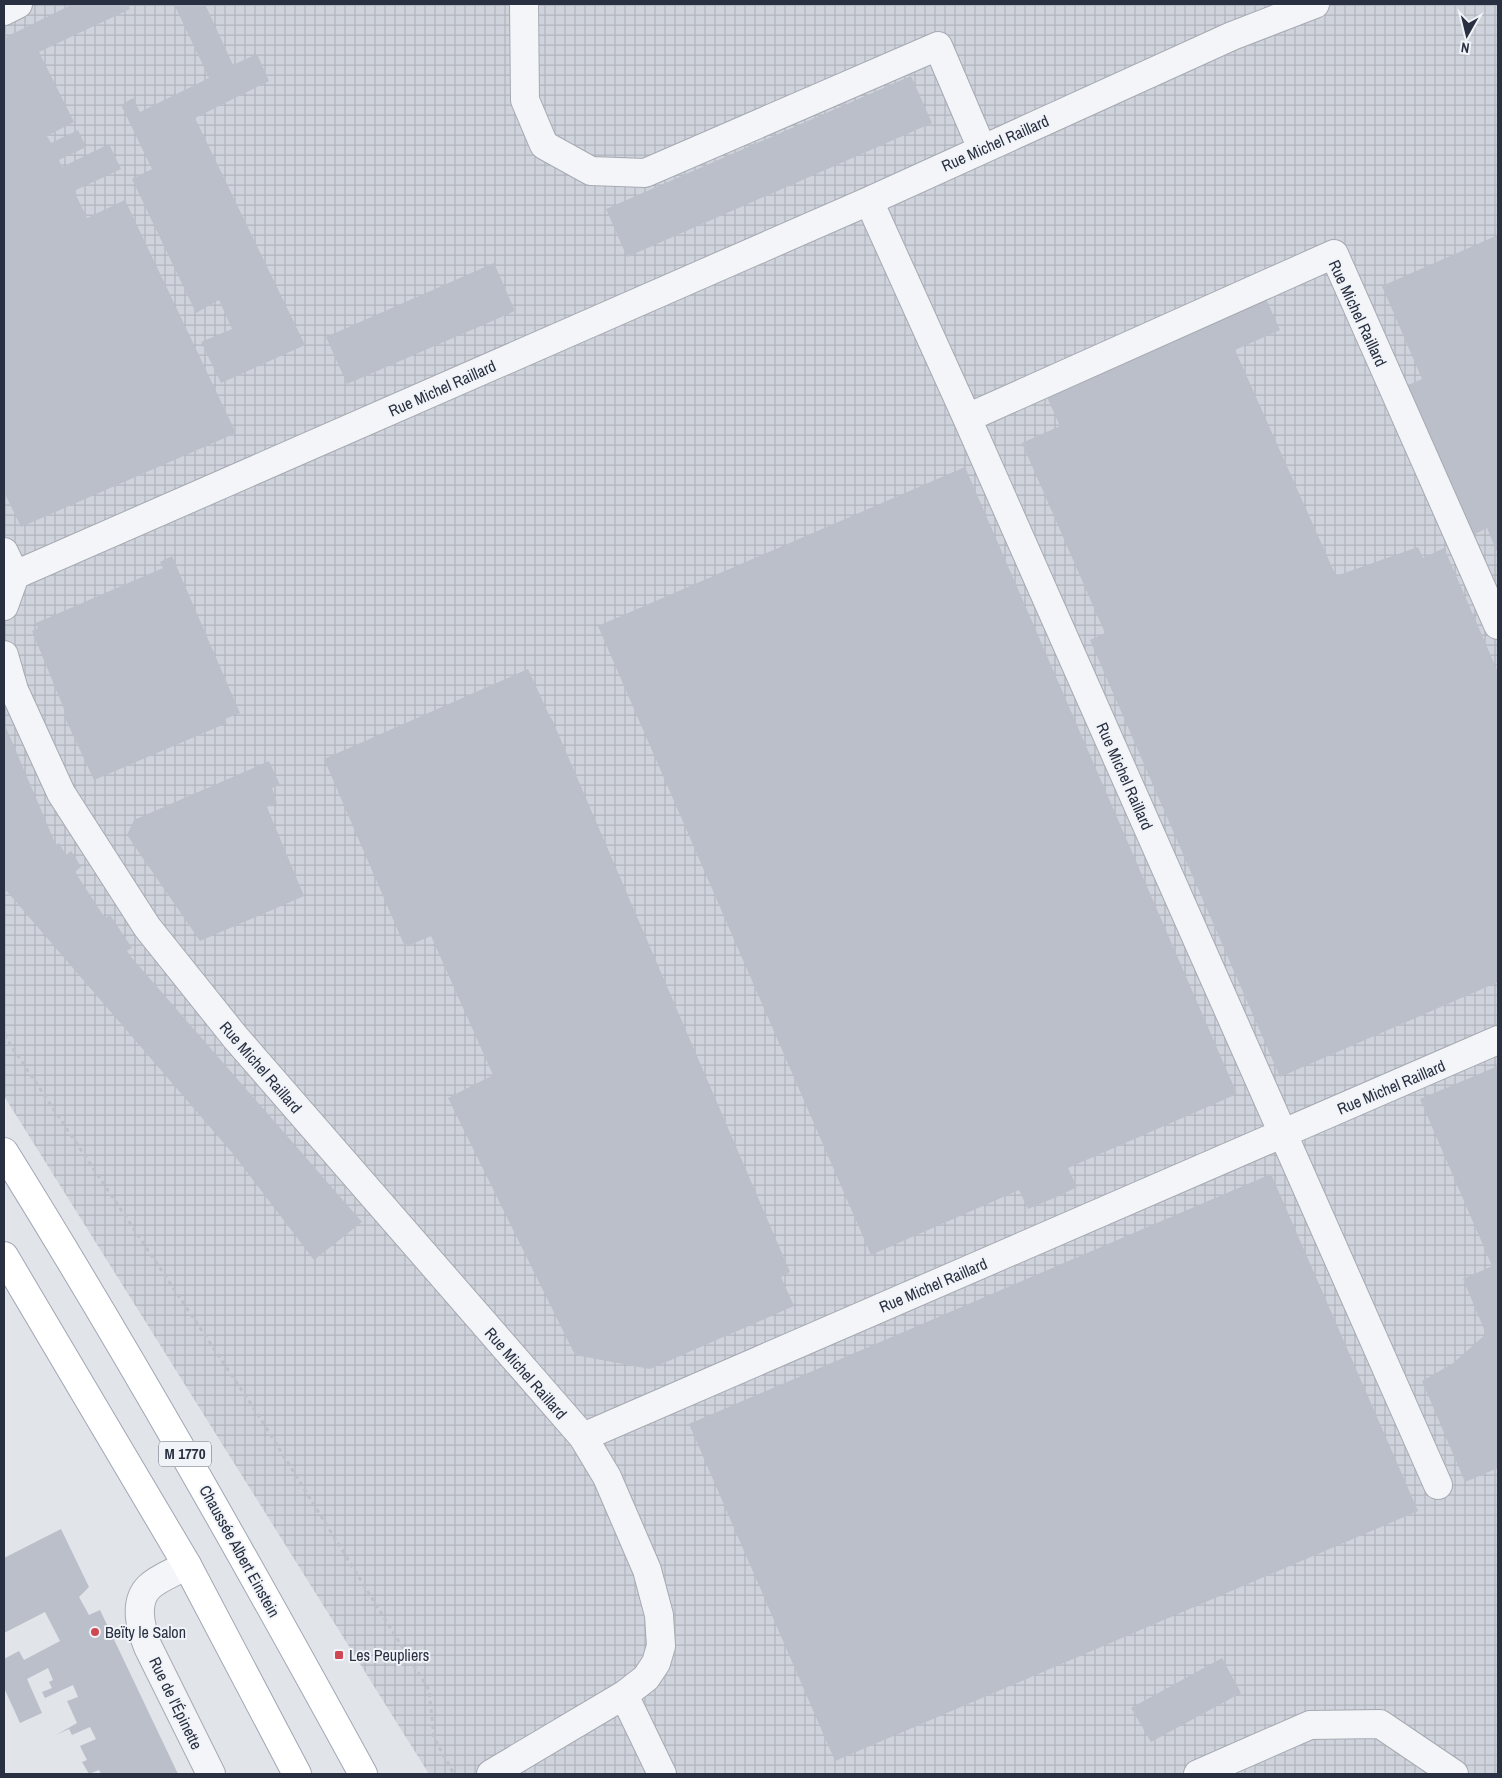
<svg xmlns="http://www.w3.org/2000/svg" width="1502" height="1778" font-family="'Archivo Narrow',sans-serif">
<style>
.industrial{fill:url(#industrial-grid)}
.building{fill:#bbbfc9}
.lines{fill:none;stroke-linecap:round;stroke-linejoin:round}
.minor-casing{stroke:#a6aab3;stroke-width:30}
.major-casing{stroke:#a0a7b5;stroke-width:30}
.path{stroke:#bfc2c8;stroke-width:3;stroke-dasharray:4 4;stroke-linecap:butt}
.minor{stroke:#f4f5f8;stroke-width:28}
.major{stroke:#fff;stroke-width:28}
.poi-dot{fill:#ce4752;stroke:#f0f3f7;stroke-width:2}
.labels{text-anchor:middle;stroke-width:4;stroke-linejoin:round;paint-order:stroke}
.shield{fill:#f0f3f7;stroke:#656a78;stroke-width:1}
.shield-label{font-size:15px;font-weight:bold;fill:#293041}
.street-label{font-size:16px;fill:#293041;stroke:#f0f3f7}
.poi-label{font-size:16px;fill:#293041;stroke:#f0f3f7;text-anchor:start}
</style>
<defs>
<pattern id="industrial-grid" width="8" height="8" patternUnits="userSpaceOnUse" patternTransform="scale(1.25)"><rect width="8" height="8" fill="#cfd3db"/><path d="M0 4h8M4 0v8" fill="none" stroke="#b2b5bd"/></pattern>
</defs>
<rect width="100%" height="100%" fill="#e1e4e9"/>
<path class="industrial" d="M4,4H1498V1774H429L4,1096Z"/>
<path class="building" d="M73,4H128L130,9L39,52L74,122L47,136L51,143L78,130L86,147L59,160L62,167L109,144L121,169L74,191L87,218L125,200L236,433L21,527L4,492V38Z
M174,4H205L233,65L257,54L269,81L195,118L305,345L221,383L201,342L232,329L219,300L196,313L132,179L152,169L121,105L133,98L140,112L209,78Z
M911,76L932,123L627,257L606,209Z
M1498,235V554L1487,528L1469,537L1406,386L1422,379L1382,286Z
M494,263L515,311L347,384L326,337Z
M1266,299L1280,330L1235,350L1336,576L1418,547L1423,558L1444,548L1498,672V982L1280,1077L1090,640L1105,633L1022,443L1060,426L1046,395Z
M965,467L1237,1094L1068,1168L1077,1187L1061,1195L1028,1209L1019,1190L871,1255L598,626Z
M172,556L240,713L225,719L227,723L94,780L64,716L66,714L32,631L38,628L36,623L163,568L160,562Z
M528,669L551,719V717L790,1272L781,1277L794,1306L650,1369L575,1355L448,1098L493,1075L431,936L405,947L324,759Z
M4,723L56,845L59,843L66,855L71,851L74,855L81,867L75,872L105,918L110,915L132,948L127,951L131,957L362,1222L314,1260L234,1155L4,888Z
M269,761L280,785L272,788L277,803L267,807L304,896L200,941L127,835L134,820Z
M1498,1066V1468L1465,1482L1422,1381L1452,1364L1486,1334L1463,1279L1492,1266L1420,1099Z
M1271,1174L1418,1511L835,1761L689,1424Z
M61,1529L89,1587L79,1597L89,1615L100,1610L178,1774H101L99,1770L89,1774L82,1762L87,1760L80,1746L96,1739L90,1727L72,1735L69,1729L56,1735L77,1723L67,1701L78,1697L73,1685L45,1698L42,1692L52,1688L49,1682L53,1680L48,1668L27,1679L42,1713L20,1723L5,1690L4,1691V1659L19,1651L24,1660L60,1641L45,1612L4,1633V1558Z
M1222,1658L1241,1693L1151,1742L1131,1708Z"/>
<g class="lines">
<defs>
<path id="minor" d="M524,4L525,100L544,145L591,171L645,173L938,46L982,149
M4,11L18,4
M869,201L967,418L1438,1485
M967,418L1334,254L1498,625
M4,552L15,575L4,606
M15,575L869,201L1232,36L1315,4
M4,655L14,690L61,793L147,927L235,1037L583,1437L1498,1040
M187,1565C175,1572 158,1578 149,1587C133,1603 141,1629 148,1647L211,1774
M624,1695L662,1774
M491,1774L624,1695L646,1678L656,1663L661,1646L659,1615L647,1570L607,1477L583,1437
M1198,1774L1310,1725L1380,1724L1454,1774"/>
<path id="major" d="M4,1152C131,1356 248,1564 363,1774
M4,1256L187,1565L297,1774"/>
</defs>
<use href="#minor" class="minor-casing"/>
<use href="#major" class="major-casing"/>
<path class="path" d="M4,1035L257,1413L429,1690L434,1738L454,1774"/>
<use href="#minor" class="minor"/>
<use href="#major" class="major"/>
</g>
<g class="poi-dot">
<circle cx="95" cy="1632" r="5"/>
<rect x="334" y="1650" width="10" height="10" rx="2.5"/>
</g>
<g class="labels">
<rect class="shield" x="159" y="1441.5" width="52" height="25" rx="4"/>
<g class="shield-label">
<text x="185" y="1459">M 1770</text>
</g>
<g class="street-label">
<text transform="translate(995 143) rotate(-24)" y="6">Rue Michel Raillard</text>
<text transform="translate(1358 313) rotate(65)" y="6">Rue Michel Raillard</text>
<text transform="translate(442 388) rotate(-24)" y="6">Rue Michel Raillard</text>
<text transform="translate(1125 776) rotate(66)" y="6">Rue Michel Raillard</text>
<text transform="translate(261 1067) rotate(49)" y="6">Rue Michel Raillard</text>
<text transform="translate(1391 1087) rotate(-23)" y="6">Rue Michel Raillard</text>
<text transform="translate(933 1285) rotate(-23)" y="6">Rue Michel Raillard</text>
<text transform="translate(526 1373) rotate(49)" y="6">Rue Michel Raillard</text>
<text transform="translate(240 1551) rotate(61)" y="6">Chaussée Albert Einstein</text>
<text transform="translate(176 1703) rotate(64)" y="6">Rue de l'Épinette</text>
</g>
<g class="poi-label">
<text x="105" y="1638">Beïty le Salon</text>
<text x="349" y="1661">Les Peupliers</text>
</g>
</g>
<rect width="1502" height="1778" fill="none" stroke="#293041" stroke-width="10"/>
<g transform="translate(1467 35) rotate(188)" stroke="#f0f3f7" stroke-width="4" paint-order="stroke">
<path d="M0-4L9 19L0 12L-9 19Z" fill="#293041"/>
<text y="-8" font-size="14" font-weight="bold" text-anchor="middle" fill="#293041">N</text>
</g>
</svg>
